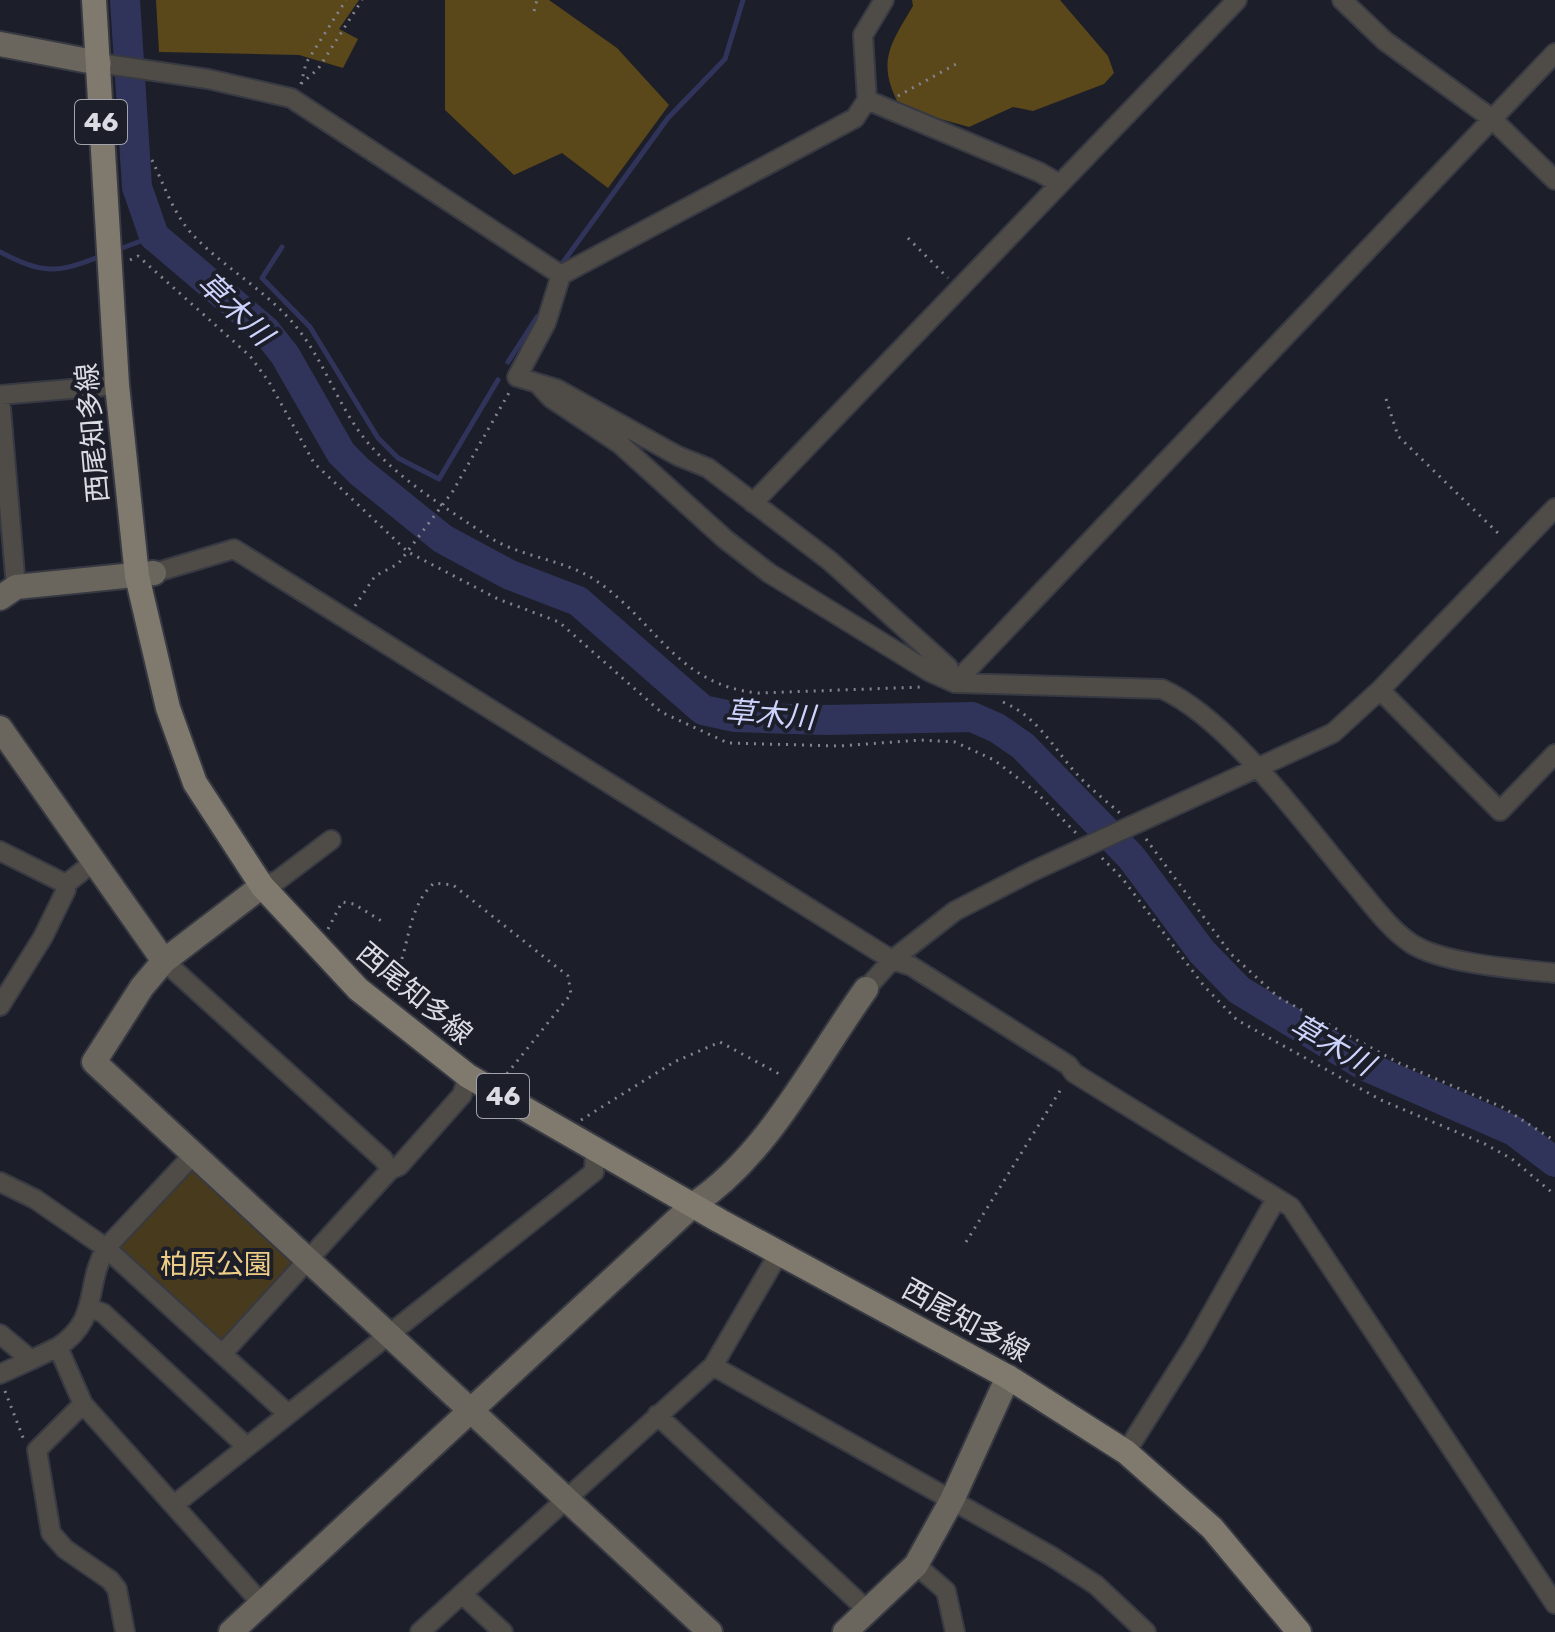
<svg xmlns="http://www.w3.org/2000/svg" width="1555" height="1632" font-family="Rubik,'Noto Sans JP',sans-serif">
<style>
.green{fill:#483a1c}
.forest{fill:#5a471a}
.lines{fill:none;stroke-linecap:round;stroke-linejoin:round}
.stream{stroke:#31345a;stroke-width:5}
.river{stroke:#31345a;stroke-width:30}
.street-casing{stroke:#373943;stroke-width:22}
.secondary-casing{stroke:#373943;stroke-width:28}
.primary-casing{stroke:#373943;stroke-width:28}
.path{stroke:#83848d;stroke-width:3;stroke-dasharray:2 6;stroke-linecap:butt}
.street{stroke:#4f4c47;stroke-width:18}
.secondary{stroke:#6a665d;stroke-width:24}
.primary{stroke:#7f796e;stroke-width:24}
.labels{text-anchor:middle;stroke-width:8;stroke-linejoin:round;paint-order:stroke}
.shield{fill:#1c1e29;stroke:#a2a3ab;stroke-width:2}
.shield-label{font-size:26px;font-weight:bold;fill:#dbdce3}
.street-label{font-size:28px;fill:#dbdce3;stroke:#1c1e29}
.park-label{font-size:28px;fill:#eece86;stroke:#1c1e29}
.water-label{font-size:30px;font-style:italic;fill:#ced3fd;stroke:#1c1e29}
</style>
<rect width="100%" height="100%" fill="#1c1e29"/>
<path class="green" d="M190,1164L291,1250L292,1271L222,1354L114,1246Z"/>
<path class="forest" d="M156,0H359L339,29L358,39L343,68L299,55L159,52Z
M445,0H549L617,48L669,105L608,188L562,153L514,175L445,110Z
M912,0H1060L1108,56L1114,73L1104,84L1033,111L1013,107L969,127L901,108C876,64 889,46 913,6Z"/>
<g class="lines">
<path class="stream" d="M282,247L262,278L310,327L378,438L398,458L439,479L498,380
M117,250L154,236
M0,252C43,274 56,274 101,256
M561,265L668,118L725,59L743,0
M508,362L537,317"/>
<path class="river" d="M125,0L137,187L154,236L266,331L285,355L341,453L360,472L443,539L510,575L578,601L703,710L735,717L825,720L972,717L997,728L1023,746L1131,857L1202,952L1239,990L1365,1066L1514,1131L1555,1162"/>
<defs>
<path id="street" d="M884,0L863,35L867,100L855,118L561,275L546,323L517,377L557,389L678,456L708,468L830,561L948,667L955,683
M1342,0L1385,41L1491,118L1555,180
M99,63L208,79L291,98L561,275
M867,100L1039,172L1058,183
M538,384L551,398L620,444L725,539L769,573L930,672L955,683L1162,689C1229,719 1305,825 1353,882C1371,903 1389,929 1412,944C1444,964 1517,969 1555,973
M0,395L117,385
M0,397L16,587
M753,503L1237,0
M154,573L234,549L892,960L911,966L1068,1065L1074,1073L1291,1207L1555,1604
M955,683L1555,53
M1380,690L1500,811L1555,754
M0,851L66,884
M262,886L278,880L331,840
M164,961L383,1159L390,1170
M866,989L892,960L955,911L1033,871L1333,733L1380,690L1555,508
M0,1006L43,937L66,890V884L95,861
M194,1154L106,1248L288,1414
M0,1182L35,1199L106,1248C84,1286 101,1319 58,1347L83,1404L262,1604
M89,1308L103,1313L247,1447
M0,1334L31,1360L58,1347
M222,1354L390,1170L399,1166L462,1095L468,1076
M713,1366L1051,1556L1096,1585L1146,1632
M0,1374L31,1360
M83,1404L37,1450L51,1533L65,1549L110,1580L117,1589L125,1632
M657,1415L866,1609
M1126,1452L1195,1343L1276,1199
M175,1504L594,1172L595,1149
M916,1565L946,1591L955,1632
M462,1594L503,1632
M420,1632L713,1366L779,1253"/>
<path id="secondary" d="M0,44L99,63
M0,598L16,587L154,573
M0,728L164,961
M262,886L164,961L142,987L94,1062L710,1632
M231,1632L694,1204C768,1155 815,1060 866,989
M845,1632L916,1565L952,1500L1008,1377"/>
<path id="primary" d="M94,0L117,385L137,576L168,708L195,783L262,886L358,989L468,1076L720,1221L1008,1377L1126,1452L1212,1528L1299,1632"/>
</defs>
<use href="#street" class="street-casing"/>
<use href="#secondary" class="secondary-casing"/>
<use href="#primary" class="primary-casing"/>
<path class="path" d="M534,11L537,0
M301,84L306,63L346,0
M301,84L318,69L362,0
M898,96L958,63
M152,160C164,185 174,215 193,235C223,267 264,289 293,323C320,354 333,393 356,427C386,472 442,505 486,535C519,558 564,558 598,582C656,622 678,686 759,693L923,687
M908,238L948,278
M130,260L138,256L250,356L269,382L314,463L408,552L498,599L559,622L661,712L728,743L839,746L921,740L955,742L994,760L1036,792L1076,833
M1386,399L1398,436L1502,537
M355,606L375,576L398,564L453,491L510,391
M1003,702C1037,717 1051,744 1074,771C1088,787 1105,800 1121,814
M1146,839L1231,954L1278,997L1399,1063L1502,1107L1555,1141
M1102,858L1122,878L1204,986L1237,1020L1381,1100L1485,1144L1512,1159L1555,1195
M328,929L342,902L354,904L383,922
M389,988C411,955 404,910 434,883L453,885L568,976L571,994L506,1075
M581,1120L674,1062L720,1042L783,1076
M966,1242L1063,1086
M5,1391L24,1440"/>
<use href="#street" class="street"/>
<use href="#secondary" class="secondary"/>
<use href="#primary" class="primary"/>
</g>
<g class="labels">
<g class="shield">
<rect x="75" y="100" width="52" height="44" rx="6"/>
<rect x="477" y="1074" width="52" height="44" rx="6"/>
</g>
<g class="shield-label">
<text x="101" y="131">46</text>
<text x="503" y="1105">46</text>
</g>
<g class="street-label">
<text transform="translate(92 433) rotate(-95)" y="10">西尾知多線</text>
<text transform="translate(415 993) rotate(40)" y="10">西尾知多線</text>
<text transform="translate(966 1320) rotate(29)" y="10">西尾知多線</text>
</g>
<g class="park-label">
<text x="216" y="1274">柏原公園</text>
</g>
<g class="water-label">
<text transform="translate(235 309) rotate(44)" y="10">草木川</text>
<text transform="translate(770 715) rotate(4)" y="10">草木川</text>
<text transform="translate(1332 1045) rotate(30)" y="10">草木川</text>
</g>
</g>
</svg>
